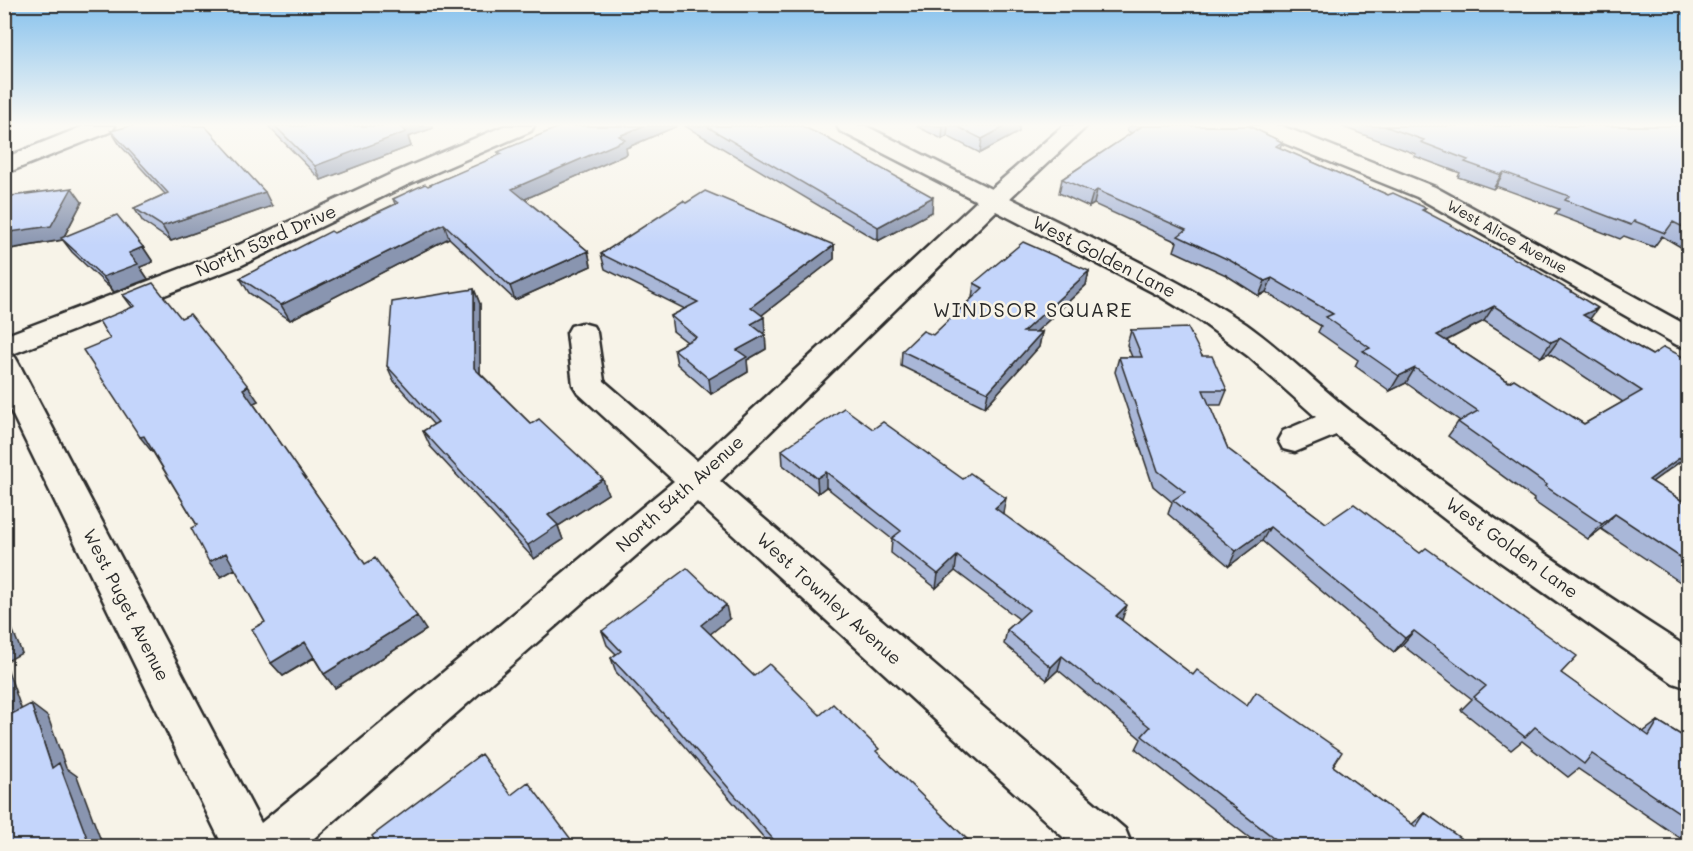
<svg xmlns="http://www.w3.org/2000/svg" width="1693" height="851" font-family="Mali,sans-serif">
<style>
.lines{fill:none;stroke-linecap:round;stroke-linejoin:round}
.minor-casing{stroke:#2b2b2b;stroke-width:5}
.minor{fill:#f7f3e8;fill-rule:evenodd}
.wall{fill:#a9b7d8;stroke:#2b2b2b;stroke-width:1.5;fill-rule:evenodd}
.shaded-wall{fill:#8995b0;stroke:#2b2b2b;stroke-width:1.5}
.building{fill:#c4d5fb;stroke:#2b2b2b;stroke-width:1.5;fill-rule:evenodd}
.labels{text-anchor:middle;stroke-width:5;stroke-linejoin:round;paint-order:stroke}
.far-street-label{font-size:15px;fill:#2b2b2b;stroke:#f7f3e8}
.street-label{font-size:18px;fill:#2b2b2b;stroke:#f7f3e8}
.neighbourhood-label{font-size:20px;letter-spacing:1.5px;fill:#2b2b2b;stroke:#f7f3e8}
</style>
<rect width="100%" height="100%" fill="#f7f3e8"/>
<filter id="ink" filterUnits="userSpaceOnUse"><feTurbulence type="fractalNoise" baseFrequency=".0167" numOctaves="2"/><feDisplacementMap in="SourceGraphic" scale="12" xChannelSelector="R" yChannelSelector="G"/><feConvolveMatrix kernelMatrix="1 2 1 2 8 2 1 2 1" color-interpolation-filters="sRGB"/></filter>
<g filter="url(#ink)">
<g class="lines">
<defs>
<path id="minor" d="M84,126H115L112,131L4,174V158Z
M504,126H534L531,131L409,184L242,265L10,355L15,357L19,364L261,823L674,481L578,393L573,385L567,333L571,326L582,323L593,326L597,333L604,381L697,461L977,201L840,131L837,126H866L991,189L1063,126H1087L1010,198C1089,238 1172,274 1246,324C1284,351 1317,385 1354,414C1461,498 1574,575 1688,648V688L1673,683L1499,561L1336,435L1295,452L1283,449L1278,440L1283,431L1316,417L1248,356L1199,320L1160,296L996,211L720,481L1125,829L1132,846H1073L697,502L305,846H223L4,397V336L222,253L391,174Z
M1251,126H1282L1435,187L1688,326V348L1677,345L1417,197L1254,131Z"/>
</defs>
<use href="#minor" class="minor-casing"/>
<use href="#minor" class="minor"/>
</g>
<path class="wall" d="M268,126H432L433,128L408,137L411,146L321,180Z
M562,126H677L626,148L627,154L525,199L588,251L591,266L515,300L449,238L290,320L249,293L240,278L395,204L393,199L428,186L500,156L498,152Z
M685,126H802L932,212L878,241Z
M916,126H1019V132L980,153L947,136L942,139Z
M1128,126H1249L1282,142L1280,148L1388,195L1426,208L1424,211L1590,319L1652,355L1689,360V455L1652,482L1689,505V594L1682,590L1686,586L1601,529L1588,539L1533,501L1534,499L1448,436L1458,422L1460,421L1406,383L1390,391L1355,366L1358,360L1318,332L1321,326L1266,292L1259,296L1226,275L1174,251L1177,242L1094,204L1089,207L1059,193L1062,179L1132,133L1127,131ZM1484,321L1541,357L1549,353L1623,402L1584,424L1509,382L1446,341Z
M1340,126H1689V252L1662,236L1654,247L1624,236L1620,239L1555,214L1559,209L1496,186L1493,189L1458,177L1460,173L1414,156L1416,154Z
M111,131L272,206L171,241L143,222L134,208L165,194L120,145Z
M4,197L82,202L64,237L143,247L153,262L140,267L148,279L114,292L72,252L62,239V240L4,250Z
M686,203L834,245V259L762,315L765,332L763,333L765,335L766,349L747,360L748,372L711,394L677,364L674,349L687,342L673,331L671,316L685,309L605,269L601,254Z
M1089,271L1086,285L1036,332H1042L1039,347L985,407L901,366L902,351L933,335L972,298L974,283Z
M474,289L480,304V373L531,424L608,494L558,526L563,540L534,559L430,446L423,431L434,425L394,381L387,366Z
M123,295L181,318L258,401L253,403L365,564L426,630L335,688L324,674L314,658L283,676L271,663L265,622L235,569L221,577L197,525L153,452H152L110,339L132,307Z
M1131,330L1202,356L1227,390L1221,405H1209L1228,449L1326,523L1561,673L1643,732L1658,721L1689,740V844L1578,769L1568,777L1522,741L1511,750L1461,710L1472,699L1402,645L1394,652L1262,541L1229,566L1168,514L1172,502L1153,486L1115,372L1119,357H1132L1127,345Z
M873,429L1003,513L1002,514L1121,620L1193,675L1333,766L1412,824L1425,813L1471,846H1260L1136,749L1141,739L1058,670L1047,680L1004,644L1007,630L1019,619L955,571L936,588L891,553L892,539L826,487L818,493L783,465L782,450Z
M729,619L710,634L754,676L820,715L878,754L974,846H771L677,738L616,672L611,658L616,654L607,645L602,631Z"/>
<path class="shaded-wall" d="M398,126H432L433,128L408,137L411,146L321,180L315,166Z
M643,126H677L626,148L627,154L516,203L512,189L619,136Z
M943,126H948L947,136L942,139Z
M1006,126H1019V132L980,153L982,139Z
M1504,172L1496,186L1493,189L1501,175Z
M72,188L82,202L62,240L4,250V233Z
M1097,190L1094,204L1089,207L1093,193Z
M265,192L272,206L171,241L162,226Z
M933,197L932,212L878,241V227Z
M444,224L449,238L290,320L281,305Z
M834,245V259L753,322L751,307Z
M143,247L153,262L140,267L148,279L114,292L103,277L129,253Z
M588,251L591,266L515,300L510,286Z
M1089,271L1086,285L1020,347L1023,332Z
M1272,278L1266,292L1259,296L1265,281Z
M474,289L480,304V383L474,368Z
M1494,306L1484,321L1428,350L1437,335Z
M1598,308L1587,323L1583,315Z
M764,317L765,332L753,339L751,324Z
M1042,332L1039,347L985,407L988,392Z
M765,335L766,349L747,360L748,372L711,394L709,379L737,350Z
M1560,338L1549,353L1541,357L1551,342Z
M1415,368L1406,383L1390,391L1399,376Z
M248,386L258,401L252,404L243,389Z
M144,436L156,451L152,452L140,437Z
M1689,451V455L1634,495L1649,480Z
M826,472V487L818,493L817,478Z
M603,479L608,494L558,526L563,540L534,559L528,545L548,515Z
M1006,498L1003,513L992,523L995,508Z
M1615,514L1601,529L1588,539L1602,524Z
M1270,527L1262,541L1229,566L1236,551Z
M226,553L237,568L221,577L209,562Z
M957,556L955,571L936,588L938,574Z
M726,605L729,619L704,639L701,625Z
M1127,605L1122,620L1116,616Z
M4,616L8,619L22,653L5,662L28,728L10,715L4,699Z
M417,616L426,630L335,688L324,674Z
M1414,631L1402,645L1394,652L1405,638Z
M305,642L316,656L283,676L271,663Z
M1062,656L1058,670L1047,680L1051,667Z
M31,704L48,717L66,768L77,776L103,846H90L52,768Z"/>
<path class="building" d="M130,126H205L265,192L162,226L134,208L168,193L111,131Z
M275,126H399L406,132L315,166Z
M562,126H643L619,136L625,140L512,189L588,251L510,286L444,224L281,305L240,278L331,231L334,233L398,203L393,199L425,184L428,186L502,154L498,152Z
M706,126H802L825,137L933,197L878,227Z
M956,126H1006L982,139Z
M1142,126H1249L1282,142L1276,146L1388,195L1393,193L1426,208L1422,210L1534,269L1598,308L1583,315L1652,355L1664,347L1689,360V451L1649,480L1689,505V563L1615,514L1602,524L1545,486L1547,485L1458,422L1478,411L1415,368L1399,376L1363,351L1370,348L1326,317L1333,314L1272,278L1265,281L1231,261L1178,236L1186,230L1097,190L1093,193L1062,179ZM1494,306L1551,342L1560,338L1642,391L1584,424L1514,379L1509,382L1437,335Z
M1384,126H1689V230L1673,222L1665,233L1634,221L1631,225L1565,200L1569,196L1504,172L1501,175L1465,162L1468,160L1421,142L1424,140Z
M72,188L51,226L4,233V197Z
M705,191L834,245L751,307L764,317L751,324L765,335L737,350L747,357L709,379L674,349L696,337L671,316L698,302L601,254L683,201L686,203Z
M117,215L143,247L129,253L138,264L103,277L61,238Z
M1023,242L1089,271L1023,332H1042L988,392L902,351L923,331L933,335L983,288L974,283Z
M153,283L181,318L190,314L248,386L243,389L365,564L375,558L417,616L324,674L305,642L271,663L252,629L265,622L226,553L209,562L191,528L197,525L144,436L140,437L83,350L110,339L99,321L135,306L123,295Z
M474,289V368L531,424L539,419L603,479L548,515L558,525L528,545L423,431L438,422L387,366L392,302Z
M1188,328L1202,356H1212L1227,390H1203L1228,449L1326,523L1354,504L1420,553L1426,548L1577,656L1561,673L1649,736L1658,721L1689,740V819L1592,754L1584,764L1535,727L1525,737L1474,697L1486,686L1414,631L1405,638L1270,527L1236,551L1173,500L1185,492L1158,471L1119,357H1142L1131,330Z
M844,408L873,429L883,422L963,479L970,473L1006,498L995,508L1127,605L1116,616L1193,675L1197,670L1247,706L1256,692L1342,752L1333,766L1416,827L1425,813L1471,846H1291L1284,841L1282,844L1142,736L1150,727L1062,656L1051,667L1007,630L1029,610L957,556L938,574L892,538L901,531L826,472L817,478L782,450Z
M687,568L726,605L701,625L754,676L769,664L820,715L833,704L879,749L876,751L974,846H779L674,725L611,658L621,651L602,631Z
M4,699L10,715L31,704L52,768L59,763L90,846H4Z
M481,754L511,795L528,782L576,846H378L372,836Z"/>
</g>
<linearGradient id="sky" x2="0" y2="1"><stop stop-color="#86c1ed"/><stop offset="0.51" stop-color="#fbfaf5"/><stop offset="1" stop-color="#fbfaf5" stop-opacity="0"/></linearGradient>
<rect width="1693" height="245" fill="url(#sky)"/>
<g class="labels">
<g class="far-street-label">
<text transform="translate(1507 237) rotate(29)" y="5">West Alice Avenue</text>
</g>
<g class="street-label">
<text transform="translate(266 241) rotate(-24)" y="6">North 53rd Drive</text>
<text transform="translate(1104 257) rotate(27)" y="6">West Golden Lane</text>
<text transform="translate(680 494) rotate(-42)" y="6">North 54th Avenue</text>
<text transform="translate(1512 548) rotate(36)" y="6">West Golden Lane</text>
<text transform="translate(829 599) rotate(42)" y="6">West Townley Avenue</text>
<text transform="translate(126 605) rotate(63)" y="6">West Puget Avenue</text>
</g>
<g class="neighbourhood-label">
<text x="1033" y="317">WINDSOR SQUARE</text>
</g>
</g>
<rect width="1693" height="851" fill="none" stroke="#f7f3e8" stroke-width="24"/>
<rect x="12" y="12" width="1669" height="827" fill="none" stroke="#2b2b2b" stroke-width="2" filter="url(#ink)"/>
</svg>
